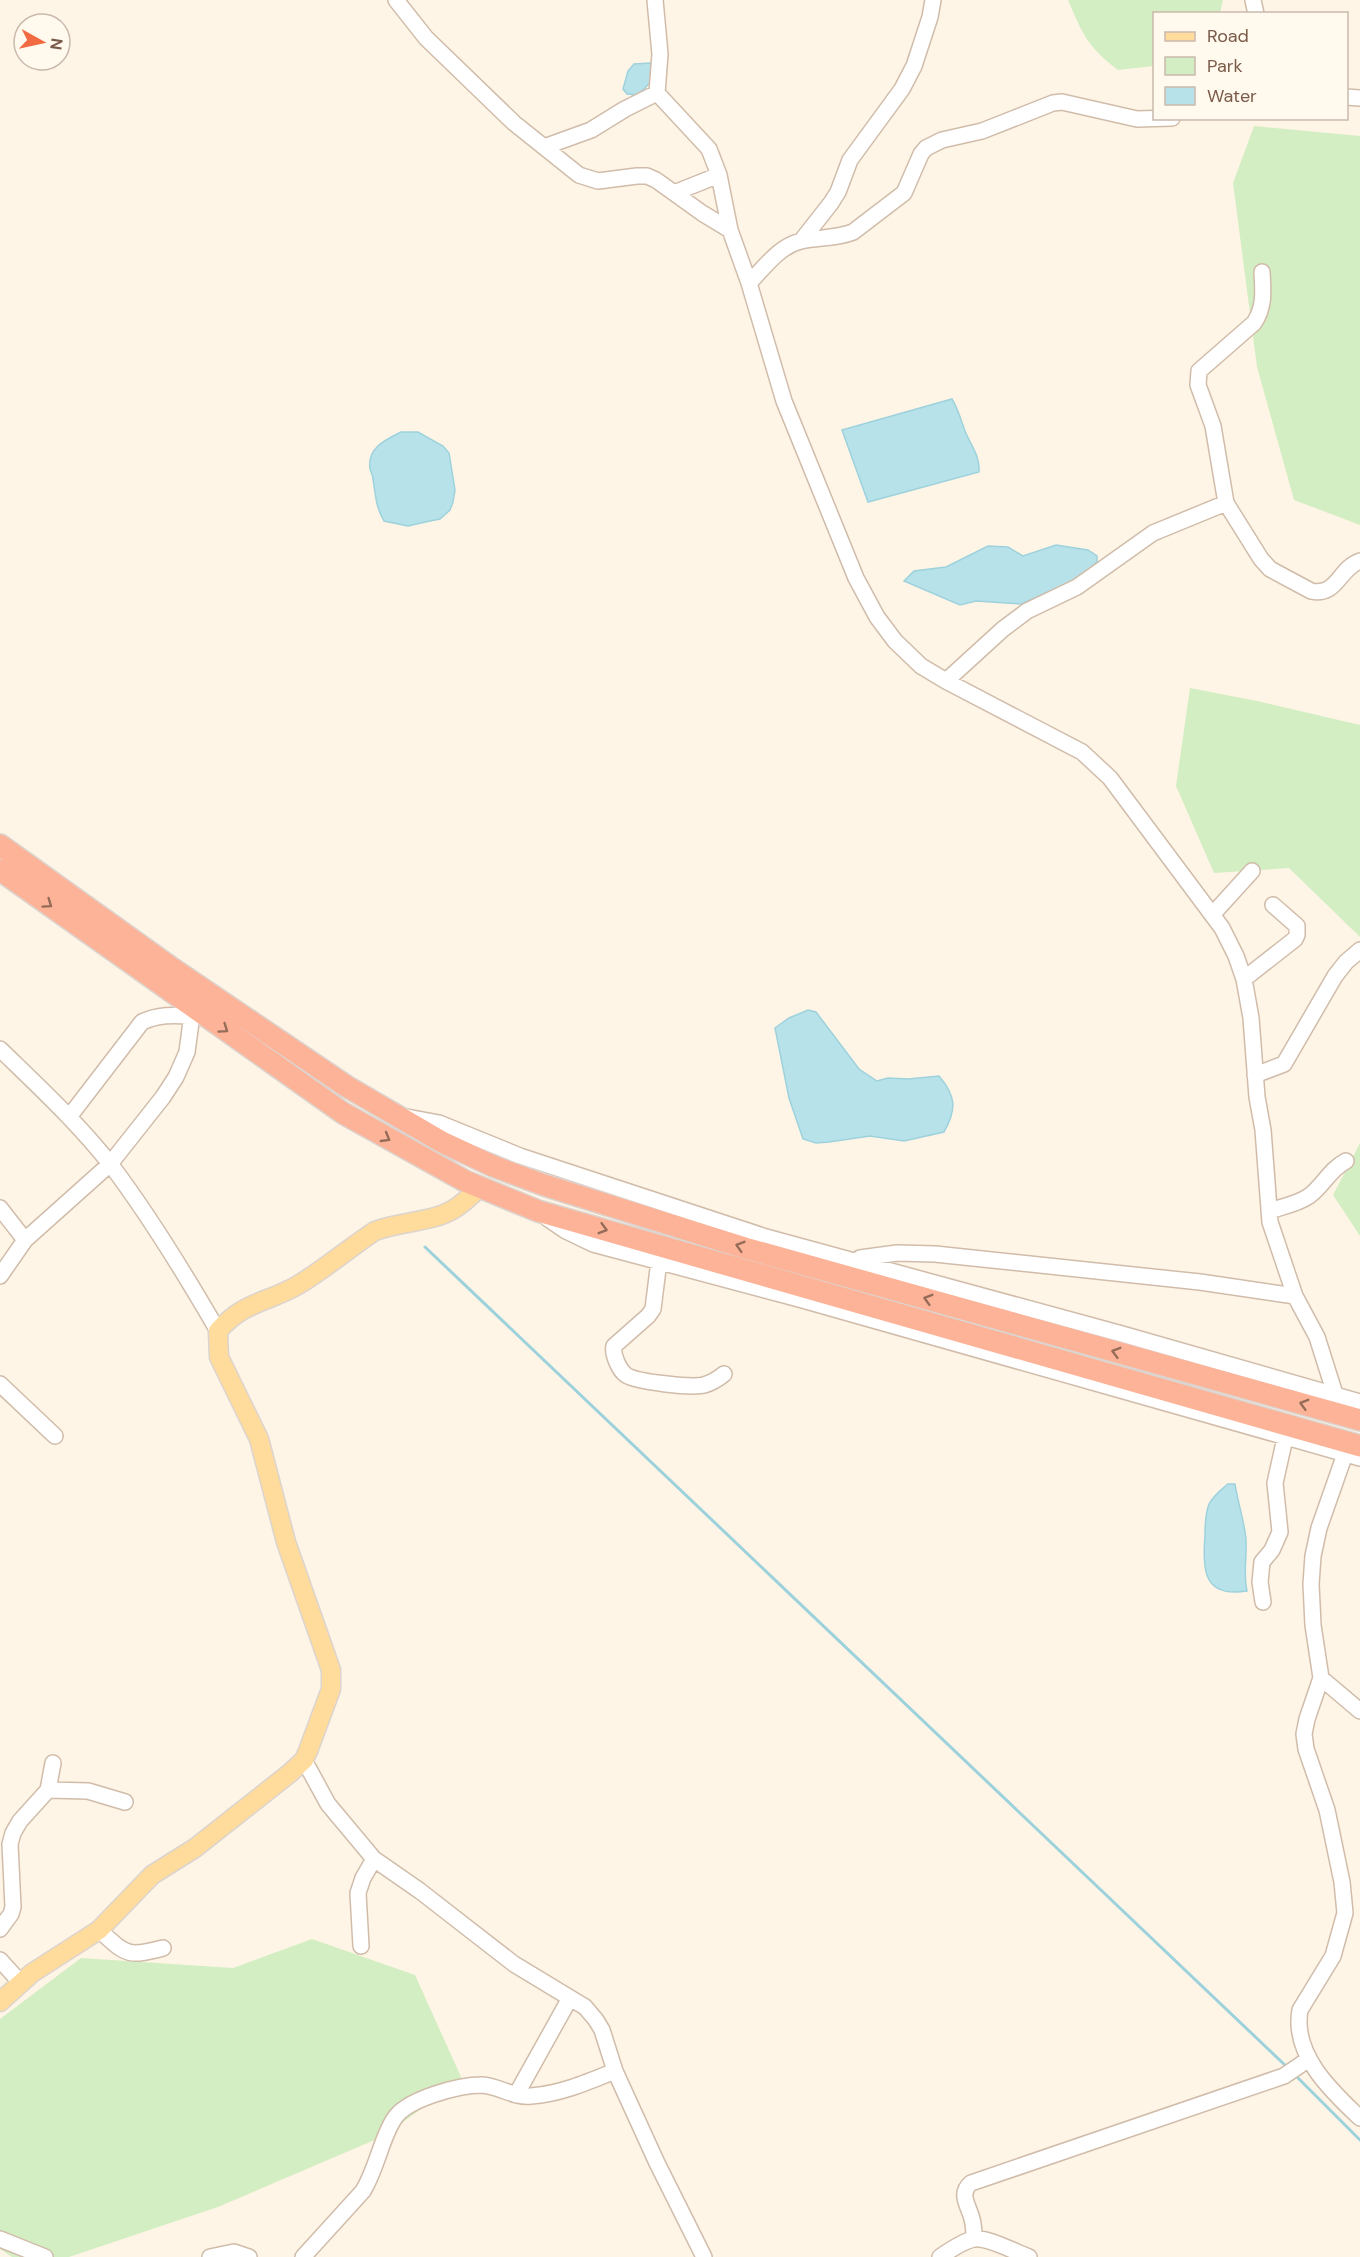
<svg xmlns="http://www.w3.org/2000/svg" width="1360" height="2257" font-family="'DM Sans',sans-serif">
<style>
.green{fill:#d4eec3}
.water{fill:#b8e2ea;stroke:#9dd2dd;stroke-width:1.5}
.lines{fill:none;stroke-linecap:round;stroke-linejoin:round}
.stream{stroke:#9dd2dd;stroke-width:3}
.minor-casing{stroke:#d1bcaa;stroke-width:18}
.major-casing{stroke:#dcd4cf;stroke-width:21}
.highway-casing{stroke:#dcd4cf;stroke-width:24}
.minor{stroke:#fff;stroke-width:15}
.major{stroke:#ffdb9c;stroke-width:18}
.highway{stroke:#fdb398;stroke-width:21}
.oneway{stroke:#946c58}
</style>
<rect width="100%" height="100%" fill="#fef5e6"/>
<path class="green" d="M1068,0H1223L1220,13L1154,14V66L1118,70C1087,46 1083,35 1068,0Z
M1254,126L1360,136V525L1294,500L1257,367L1233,183Z
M1190,688L1257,701L1360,725V937L1289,868L1214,873L1176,786Z
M1360,1143V1236L1333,1195Z
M312,1939L415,1975L462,2079L384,2136L218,2207L69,2257H12L0,2249V2019L81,1958L233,1968Z"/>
<path class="water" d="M651,63C658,78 648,85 638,95L627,94L623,89L628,71L634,64Z
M952,399C958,409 961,420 965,431C971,446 980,455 979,472L868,502L842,430Z
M401,432H418L443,446L449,453L455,490L453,502L450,510L440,519L430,521L408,526L384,521C375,505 376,496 373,479C373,475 371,473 370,469C367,448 385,440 401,432Z
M1056,545L1088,550L1097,556V562L1078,579L1021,604L976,601L960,605L904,581L914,571L946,567L988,546L1008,547L1023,556Z
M808,1010L816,1012L859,1069L877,1081L888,1078L908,1079L939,1076C956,1096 957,1109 944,1132L904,1141L870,1136L829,1142L816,1143L803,1139L789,1098L775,1028L789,1018Z
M1228,1484H1235C1238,1503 1244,1520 1246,1539C1247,1557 1243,1573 1247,1591C1204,1598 1202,1571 1205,1536C1205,1526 1205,1514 1209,1504C1214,1495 1221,1490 1228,1484Z"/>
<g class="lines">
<path class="stream" d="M425,1247L1287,2067
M1294,2074L1360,2140"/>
<defs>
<path id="minor" d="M396,0L426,38L514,123L579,175L598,181L637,176H647L656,180L702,213L730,230L749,283L784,401L856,578L877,617L895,641L921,666L946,681L1082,752L1110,778L1222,928L1236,956L1244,979L1251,1018L1257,1097L1263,1130L1270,1222L1295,1296L1317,1337L1335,1394
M1253,0L1256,14
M657,93L709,149L719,175L730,230
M1346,97L1360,98
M544,147L591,130L625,109L657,93L660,54L655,0
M674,193L719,175
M802,240L831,203L838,192L850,160L902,89L914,66L930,17L933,0
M1262,272C1263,291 1265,307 1254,323L1199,371L1198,385L1213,426L1226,503L1261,559L1270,569L1311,591C1337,597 1339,568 1360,561
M749,283C764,268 779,246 801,241C818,237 835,239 853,232L904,193L921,154L926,148L942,140L982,131L1053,103L1062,102L1137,119L1172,118
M946,681L1003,629L1027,611L1077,587L1153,533L1226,503
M1212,915L1252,871
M1244,979L1295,939L1297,935V926L1273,905
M0,1049C38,1086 78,1123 111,1165C151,1218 185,1274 218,1331
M1255,1075L1284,1064L1335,976L1346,962L1360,950
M69,1117L142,1022C159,1014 173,1015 192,1016
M407,1117L439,1123L520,1156L766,1237L1122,1334L1360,1402
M0,1208L25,1240
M1269,1211C1281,1207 1298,1204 1309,1196C1323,1186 1330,1169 1346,1161
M547,1218L566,1231L593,1244L799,1299L1360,1458
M860,1258L897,1253L935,1254L1200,1282L1295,1296
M659,1261L653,1309L648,1316L614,1346C612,1354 619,1370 626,1375C636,1382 692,1388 704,1385C711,1383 718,1379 724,1374
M0,1276L25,1240L110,1164L163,1097L176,1077L187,1052L193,1007
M0,1384L55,1436
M1345,1454L1319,1528L1313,1556L1311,1584L1313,1625L1321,1678L1307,1719L1304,1734L1306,1749L1327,1810L1342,1882L1345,1913L1333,1956L1300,2010C1292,2054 1331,2091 1360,2118
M1263,1602L1260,1582L1262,1562L1272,1550L1280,1532L1275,1483L1285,1438
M1321,1678L1360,1711
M304,1760L328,1804L374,1859L420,1891L514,1964L585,2007L596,2020L602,2030L615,2071L657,2163L704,2257
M48,1790L88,1791L125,1802
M0,1929L11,1914L13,1907L10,1844L13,1833L20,1821L48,1790L53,1763
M99,1930C126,1954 126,1958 163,1948
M361,1946L358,1893L363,1878L374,1859
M0,1960L21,1983
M516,2095L570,1998
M0,2239L45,2257
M974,2239C974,2233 974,2226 972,2219C969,2206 958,2194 971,2183L1284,2076L1309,2059
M210,2257L234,2252L249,2257
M303,2257L363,2191C377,2168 381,2139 394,2119C406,2099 459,2085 482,2085C499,2086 514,2098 531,2096C560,2094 588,2082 615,2071
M940,2257C950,2250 963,2241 974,2239C988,2237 1015,2252 1029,2257"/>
<path id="major" d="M0,2002L32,1973L99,1930L152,1875L195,1848L290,1773L304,1760L308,1751L331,1689V1670L286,1542L259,1439L219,1357L218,1331C244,1301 267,1303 298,1285C325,1269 349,1248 375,1231C400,1221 431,1223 454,1209C464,1203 472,1195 480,1187"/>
<path id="highway" d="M0,845L173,969L346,1086L442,1142L493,1166L544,1185L745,1248L1360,1420
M0,870L343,1113L465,1181L538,1211L1360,1446"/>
</defs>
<use href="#minor" class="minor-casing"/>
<use href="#major" class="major-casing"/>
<use href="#highway" class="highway-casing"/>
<use href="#minor" class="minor"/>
<use href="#major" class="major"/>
<use href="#highway" class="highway"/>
</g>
<defs><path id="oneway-chevron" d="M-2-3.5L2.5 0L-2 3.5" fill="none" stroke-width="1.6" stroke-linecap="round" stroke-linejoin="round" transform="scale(1.5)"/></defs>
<g class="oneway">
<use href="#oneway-chevron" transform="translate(48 904) rotate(35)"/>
<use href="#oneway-chevron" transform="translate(224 1029) rotate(35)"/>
<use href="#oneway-chevron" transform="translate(386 1138) rotate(30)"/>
<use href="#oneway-chevron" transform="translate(603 1229) rotate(16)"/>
<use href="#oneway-chevron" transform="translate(740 1246) rotate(-163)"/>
<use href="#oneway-chevron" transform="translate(928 1299) rotate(-164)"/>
<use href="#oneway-chevron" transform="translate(1116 1352) rotate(-164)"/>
<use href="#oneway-chevron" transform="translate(1304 1404) rotate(-164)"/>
</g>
<rect x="1153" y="12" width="195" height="108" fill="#fff9ee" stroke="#cab9ac" stroke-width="1.5"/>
<rect x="1165" y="32" width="30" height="9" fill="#ffdb9c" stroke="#cab9ac" stroke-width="1.5"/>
<text x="1207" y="42" font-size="18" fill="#7a5a48">Road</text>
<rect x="1165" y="57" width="30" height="18" fill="#d4eec3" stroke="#cab9ac" stroke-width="1.5"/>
<text x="1207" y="72" font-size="18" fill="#7a5a48">Park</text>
<rect x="1165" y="87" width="30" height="18" fill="#b8e2ea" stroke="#cab9ac" stroke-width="1.5"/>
<text x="1207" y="102" font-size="18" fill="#7a5a48">Water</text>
<g transform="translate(42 42) rotate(98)"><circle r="28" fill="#fff9ee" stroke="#cab9ac" stroke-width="1.5"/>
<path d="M0-4.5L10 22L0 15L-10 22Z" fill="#f26a41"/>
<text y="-9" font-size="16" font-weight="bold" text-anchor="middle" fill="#7a5a48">N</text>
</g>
</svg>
